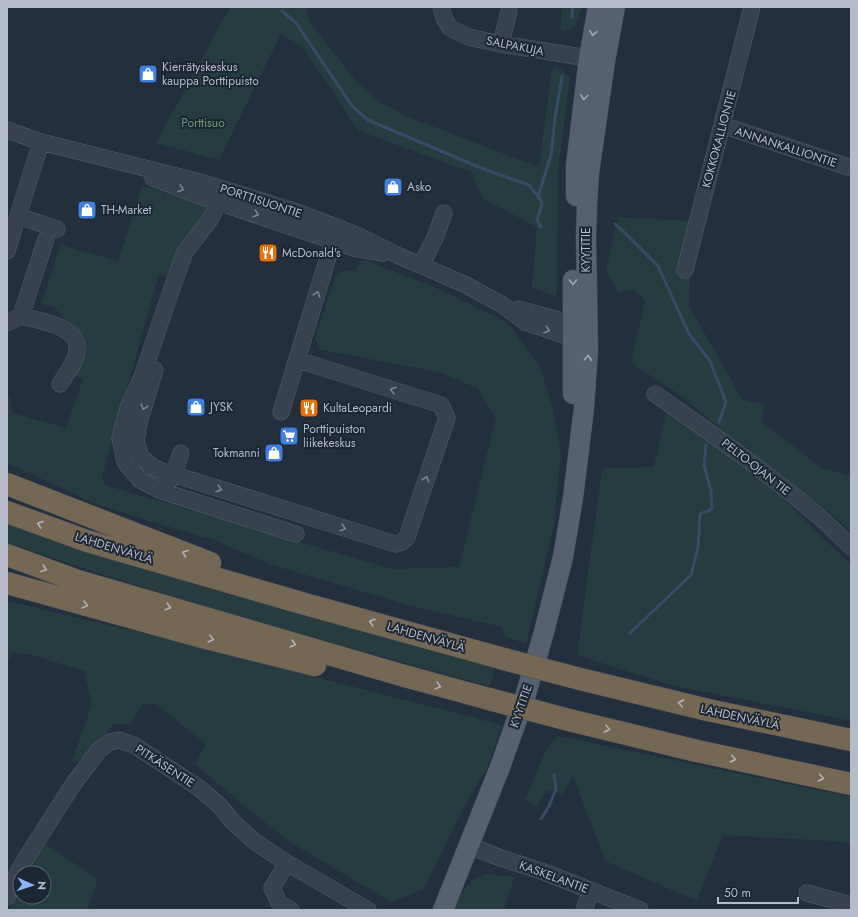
<svg xmlns="http://www.w3.org/2000/svg" width="858" height="917" font-family="Jost,sans-serif">
<style>
.green{fill:#263c3f}
.lines{fill:none;stroke-linecap:round;stroke-linejoin:round}
.stream{stroke:#394c67;stroke-width:3}
.minor-casing{stroke:#565f6c;stroke-width:17}
.major-casing{stroke:#414a57;stroke-width:21}
.highway-casing{stroke:#434c59;stroke-width:23}
.minor{stroke:#38414e;stroke-width:16}
.major{stroke:#56606e;stroke-width:20}
.highway{stroke:#746855;stroke-width:22}
.highway-bridge-casing{stroke:#434c59;stroke-width:23;stroke-linecap:butt}
.highway-bridge{stroke:#746855;stroke-width:22}
.oneway{stroke:#a1aab7}
.oneway2{stroke:#7c8592}
.oneway3{stroke:#aeb4bd}
.labels{text-anchor:middle;stroke-width:4;stroke-linejoin:round;paint-order:stroke}
.street-label{font-size:12px;fill:#b4bcc9;stroke:#1d2633}
.poi-label{font-size:12px;fill:#b4bcc9;stroke:#1d2633;text-anchor:start}
.park-label{font-size:12px;fill:#6b9a76;stroke:#1d2633}
</style>
<rect width="100%" height="100%" fill="#242f3e"/>
<path class="green" d="M230,7H308L307,10L309,21L355,80L381,103L408,117L539,167L551,74L554,67L561,70L570,77L558,172L557,288L556,296L532,288L537,227L483,199L471,172L359,131L353,124L336,96L302,47L281,34L219,160L156,143Z
M562,7H582L575,27L563,32L560,29Z
M142,186L201,203L205,208V215L168,277L159,274L102,477L104,485L392,569L459,567L496,417L485,402L477,388L439,372L321,350L315,339L336,274L343,271L356,270L359,262L364,260L430,285L507,322L540,367L553,410L561,452L554,525L526,644L505,636L502,627L408,605L272,565L212,539L202,537L98,505L7,463V396L10,398L12,413L66,428L83,379L71,374L83,354L82,335L59,313L54,307L41,304L61,245L118,261Z
M618,217L691,221L689,306L742,399L765,405L761,421L821,468L851,476V532L836,518L741,446L684,398L633,364L632,357L645,301L634,289L618,293L606,271Z
M666,413L748,465L851,565V721L670,685L577,655L602,470L607,468L654,467Z
M7,519L495,668L490,686C328,642 165,598 7,542Z
M7,601L181,642L502,725L487,768L461,812L424,889L391,902L293,844L250,811L195,764L206,744L156,704L142,705L131,724H113L85,761H72L92,704L84,671L33,655L13,652L7,663Z
M558,736L851,797V844L833,841L723,835L697,901L605,861L597,838L573,777L563,794L547,790L536,807L525,800L545,751Z
M45,844L98,879L87,910H9L20,883V897H44V873H25Z
M487,874L514,877L504,910H453C462,892 467,880 487,874Z"/>
<g class="lines">
<path class="stream" d="M282,11L296,23L352,106L368,120L486,170L529,185L542,202L541,208L537,220L541,227
M572,17L573,7
M538,197L551,155L555,118L562,77
M615,224L624,232L658,266L689,334L710,361L726,402L719,422
M630,633L691,575L698,547L700,514L712,509L711,491L704,465L706,445
M541,819L549,806L556,789L554,775"/>
<defs>
<path id="minor" d="M441,7L444,18L450,28L468,37L501,44L600,60
M501,44L509,11
M722,125L851,168
M7,130L41,142L204,183L294,211L359,236L397,255L464,284L501,304L525,322L573,338L583,335
M153,178L200,196L354,248L383,253
M223,189L217,206L209,221L185,252L171,291L142,377L128,408L120,438L125,462L140,480L161,491L296,534
M18,216L57,229
M7,251L41,142
M421,265L435,238L444,213
M685,270L752,7
M518,309L573,324L583,330
M21,316L46,239
M7,323L21,316C39,321 80,325 77,351C76,362 66,374 60,384
M155,370L139,422L136,441L141,457L154,468L165,472
M655,394C708,431 761,468 810,509C825,521 838,534 851,547
M281,412L333,241L335,232
M182,477L395,544L402,542L407,537L447,418L441,405L298,360
M166,485L173,476L181,453
M468,845L498,857L544,872L640,910
M287,863L272,888L279,903L291,910
M807,893L851,905
M7,897L14,880L26,858L74,783L99,750L110,742L119,740L134,745L199,788L219,805L233,822L254,841L287,863L368,910
M584,910L591,891"/>
<path id="major" d="M576,196V166L589,58L598,7
M573,394V280
M443,910L500,767L525,697L544,632L563,557L573,498L584,408L588,349L586,238L587,203L589,173L605,61L615,7"/>
<path id="highway" d="M7,484L210,563
M7,512L87,541L305,604L504,659
M7,555L78,581L401,675L489,699
M7,583L198,636L315,665
M580,679L708,710L851,740
M569,720L697,751L851,784"/>
</defs>
<use href="#minor" class="minor-casing"/>
<use href="#major" class="major-casing"/>
<use href="#highway" class="highway-casing"/>
<use href="#minor" class="minor"/>
<use href="#major" class="major"/>
<use href="#highway" class="highway"/>
<defs>
<path id="highway-bridge" d="M504,659L580,679
M489,699L569,720"/>
</defs>
<use href="#highway-bridge" class="highway-bridge-casing"/>
<use href="#highway-bridge" class="highway-bridge"/>
</g>
<defs><path id="oneway-chevron" d="M-2-3.5L2.5 0L-2 3.5" fill="none" stroke-width="1.6" stroke-linecap="round" stroke-linejoin="round"/></defs>
<g class="oneway">
<use href="#oneway-chevron" transform="translate(593 33) rotate(100)"/>
<use href="#oneway-chevron" transform="translate(584 97) rotate(97)"/>
<use href="#oneway-chevron" transform="translate(573 282) rotate(90)"/>
<use href="#oneway-chevron" transform="translate(588 358) rotate(-85)"/>
</g>
<g class="oneway2">
<use href="#oneway-chevron" transform="translate(181 189) rotate(20)"/>
<use href="#oneway-chevron" transform="translate(256 214) rotate(19)"/>
<use href="#oneway-chevron" transform="translate(317 294) rotate(-72)"/>
<use href="#oneway-chevron" transform="translate(547 330) rotate(19)"/>
<use href="#oneway-chevron" transform="translate(393 390) rotate(-163)"/>
<use href="#oneway-chevron" transform="translate(144 407) rotate(107)"/>
<use href="#oneway-chevron" transform="translate(426 479) rotate(-72)"/>
<use href="#oneway-chevron" transform="translate(219 489) rotate(17)"/>
<use href="#oneway-chevron" transform="translate(343 528) rotate(17)"/>
</g>
<g class="oneway3">
<use href="#oneway-chevron" transform="translate(40 524) rotate(-160)"/>
<use href="#oneway-chevron" transform="translate(185 553) rotate(-159)"/>
<use href="#oneway-chevron" transform="translate(44 569) rotate(20)"/>
<use href="#oneway-chevron" transform="translate(85 605) rotate(15)"/>
<use href="#oneway-chevron" transform="translate(168 607) rotate(16)"/>
<use href="#oneway-chevron" transform="translate(372 622) rotate(-164)"/>
<use href="#oneway-chevron" transform="translate(211 639) rotate(14)"/>
<use href="#oneway-chevron" transform="translate(293 644) rotate(16)"/>
<use href="#oneway-chevron" transform="translate(438 686) rotate(15)"/>
<use href="#oneway-chevron" transform="translate(681 703) rotate(-167)"/>
<use href="#oneway-chevron" transform="translate(607 729) rotate(14)"/>
<use href="#oneway-chevron" transform="translate(733 759) rotate(12)"/>
<use href="#oneway-chevron" transform="translate(821 778) rotate(12)"/>
</g>
<defs>
<symbol id="shop-square" viewBox="-11 -11 22 22"><rect x="-9" y="-9" width="18" height="18" rx="4" fill="#3f7fe0" stroke="#1d2633"/><path d="M-5-2.5h2.3a2.7 3.5 0 0 1 5.4 0H5L5.5 6h-11ZM-1.5-2.5h3a1.5 2.3 0 0 0-3 0Z" fill="#fff"/></symbol>
<symbol id="restaurant-square" viewBox="-11 -11 22 22"><rect x="-9" y="-9" width="18" height="18" rx="4" fill="#e8710a" stroke="#1d2633"/><path d="M-5-6h1v4h1v-4h1v4h1v-4h1v5L-1.5 .5V6h-2V.5L-5-1ZM5-6V6H3V1.5H1.5Q1.5-4 5-6Z" fill="#fff"/></symbol>
<symbol id="supermarket-square" viewBox="-11 -11 22 22"><rect x="-9" y="-9" width="18" height="18" rx="4" fill="#3f7fe0" stroke="#1d2633"/><path d="M-6-5.5h2.5l.6 2H6L4.5 2H-2.5L-4.4-4H-6ZM-1.5 3.2a1.3 1.3 0 1 0 .1 0ZM3 3.2a1.3 1.3 0 1 0 .1 0Z" fill="#fff"/></symbol>
</defs>
<g fill-rule="evenodd">
<use href="#shop-square" x="137" y="63" width="22" height="22"/>
<use href="#shop-square" x="382" y="176" width="22" height="22"/>
<use href="#shop-square" x="76" y="199" width="22" height="22"/>
<use href="#restaurant-square" x="257" y="242" width="22" height="22"/>
<use href="#shop-square" x="185" y="396" width="22" height="22"/>
<use href="#restaurant-square" x="298" y="397" width="22" height="22"/>
<use href="#supermarket-square" x="278" y="425" width="22" height="22"/>
<use href="#shop-square" x="263" y="442" width="22" height="22"/>
</g>
<g class="labels">
<g class="street-label">
<text transform="translate(515 46) rotate(11)" y="4">SALPAKUJA</text>
<text transform="translate(719 139) rotate(-75)" y="4">KOKKOKALLIONTIE</text>
<text transform="translate(786 147) rotate(18)" y="4">ANNANKALLIONTIE</text>
<text transform="translate(261 201) rotate(18)" y="4">PORTTISUONTIE</text>
<text transform="translate(586 250) rotate(-90)" y="4">KYYTITIE</text>
<text transform="translate(756 467) rotate(38)" y="4">PELTO-OJAN TIE</text>
<text transform="translate(114 548) rotate(17)" y="4">LAHDENVÄYLÄ</text>
<text transform="translate(426 637) rotate(16)" y="4">LAHDENVÄYLÄ</text>
<text transform="translate(521 706) rotate(-71)" y="4">KYYTITIE</text>
<text transform="translate(740 717) rotate(12)" y="4">LAHDENVÄYLÄ</text>
<text transform="translate(165 766) rotate(33)" y="4">PITKÄSENTIE</text>
<text transform="translate(554 877) rotate(20)" y="4">KASKELANTIE</text>
</g>
<g class="poi-label">
<text x="162" y="71">Kierrätyskeskus<tspan x="162" dy="14">kauppa Porttipuisto</tspan></text>
<text x="407" y="191">Asko</text>
<text x="101" y="214">TH-Market</text>
<text x="282" y="257">McDonald's</text>
<text x="210" y="411">JYSK</text>
<text x="323" y="412">KultaLeopardi</text>
<text x="303" y="433">Porttipuiston<tspan x="303" dy="14">liikekeskus</tspan></text>
<text x="260" y="457" text-anchor="end">Tokmanni</text>
</g>
<g class="park-label">
<text x="203" y="127">Porttisuo</text>
</g>
</g>
<rect width="858" height="917" fill="none" stroke="#b4bcc9" stroke-width="16"/>
<g transform="translate(32 885) rotate(93)"><circle r="19" fill="#1d2633" stroke="#59626f"/>
<path d="M0-3L7 15L0 10L-7 15Z" fill="#8ab4f8"/>
<text y="-6" font-size="11" font-weight="bold" text-anchor="middle" fill="#b4bcc9">N</text>
</g>
<path d="M718 897v6h80v-6" fill="none" stroke="#b4bcc9" stroke-width="2"/>
<text x="724" y="897" font-size="12" fill="#b4bcc9" stroke="#1d2633" stroke-width="3" paint-order="stroke">50 m</text>
</svg>
